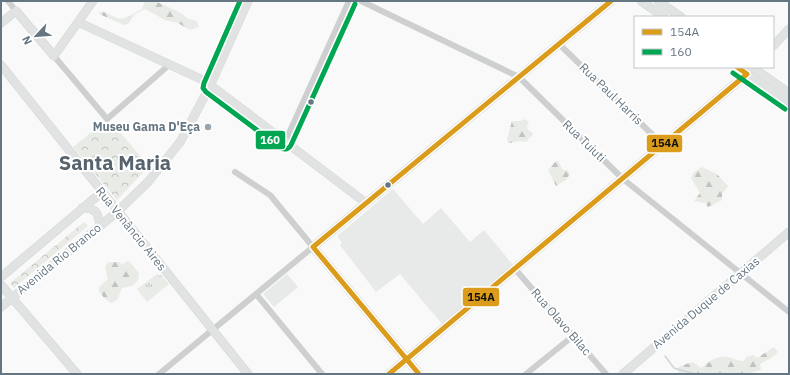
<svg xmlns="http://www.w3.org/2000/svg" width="790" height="375" font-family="'IBM Plex Sans',sans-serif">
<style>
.built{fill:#e8e9e9}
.grass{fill:url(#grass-tufts)}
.forest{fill:url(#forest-firs)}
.park{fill:url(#park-crowns)}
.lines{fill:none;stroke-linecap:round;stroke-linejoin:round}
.stream{stroke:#ced6d9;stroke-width:1.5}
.secondary-casing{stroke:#d5d6d7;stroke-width:9}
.street{stroke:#cecfd0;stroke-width:6}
.secondary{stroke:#e1e2e2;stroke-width:8}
.bus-1-casing{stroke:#fff;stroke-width:8}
.bus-2-casing{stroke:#fff;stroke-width:8}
.bus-1{stroke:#da9c1a;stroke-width:5}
.bus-2{stroke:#00a651;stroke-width:5}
.bus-dot{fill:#657683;stroke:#fff;stroke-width:1.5}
.poi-dot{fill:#99a4ac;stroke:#fff;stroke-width:1.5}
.labels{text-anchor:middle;stroke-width:4;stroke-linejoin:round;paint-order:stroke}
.street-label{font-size:12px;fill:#657683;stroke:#fff}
.poi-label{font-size:12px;font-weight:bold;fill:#657683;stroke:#fff;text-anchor:end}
.town-label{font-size:20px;font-weight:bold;fill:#57646e;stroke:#fff}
.line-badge{stroke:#fff;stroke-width:1.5}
.badge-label{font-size:11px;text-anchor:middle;font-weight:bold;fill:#fff}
.pale-badge-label{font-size:11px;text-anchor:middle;font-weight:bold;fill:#111}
</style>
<defs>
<pattern id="grass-tufts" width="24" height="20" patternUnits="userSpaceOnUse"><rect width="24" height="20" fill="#e8ebe6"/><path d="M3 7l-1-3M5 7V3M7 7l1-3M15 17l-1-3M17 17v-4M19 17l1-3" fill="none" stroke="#c0c3c0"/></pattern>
<pattern id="forest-firs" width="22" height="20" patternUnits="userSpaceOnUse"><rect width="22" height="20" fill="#e8ebe6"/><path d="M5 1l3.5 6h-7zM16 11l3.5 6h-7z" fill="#c0c3c0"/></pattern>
<pattern id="park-crowns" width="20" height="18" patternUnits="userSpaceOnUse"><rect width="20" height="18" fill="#e8ebe6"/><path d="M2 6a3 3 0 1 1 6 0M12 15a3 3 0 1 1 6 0" fill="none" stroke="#c0c3c0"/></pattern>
</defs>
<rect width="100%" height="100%" fill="#f9f9f9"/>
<path class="built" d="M393,189L423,224L441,208L470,242L484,230L513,265L442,324L400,274L376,292L340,245L342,243L337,236Z
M287,274L298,287L274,307L263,294Z"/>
<path class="grass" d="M157,274L159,276L161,275L169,284L147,302L137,289Z"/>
<path class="forest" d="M145,1H155L181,13L187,18L197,21L199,27L190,30L178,23L165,20L145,9L136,13L128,24L124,25L99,14V12C108,10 115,21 124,18C130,17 136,11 142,9Z
M525,119L529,122L527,126L528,130L533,133L532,136L528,139L527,142C520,140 515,143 508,143L507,139L512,121H521Z
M558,161L563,170H567L570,174L566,180L556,186L548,170L555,162Z
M702,167L717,174L728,186L722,194V200L708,207L705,203L694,201L700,193L691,178L694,172Z
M128,261L130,262L139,273L138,280L132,286L122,288L117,300L111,303L104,298L99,291V287L108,279L105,267L108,262H119L122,264Z
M774,347L778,352L771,358L760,364L761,370L753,372L751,374H679L677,369L680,366L693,362L701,368C711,360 718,354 731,358C736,359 738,361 744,361L746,357L753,355L757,358Z"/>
<path class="park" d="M104,122L112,123L149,166L117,200L73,147Z
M84,222L88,226L14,288L10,283Z"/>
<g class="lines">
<path class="stream" d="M665,356L674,368L695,374"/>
<defs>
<path id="secondary" d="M641,1L664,17
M658,1L681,17
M78,22L205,81L366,203
M1,23L16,11L54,56L93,1
M773,46L789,29
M1,65L248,374
M737,67L789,103
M752,67L789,93
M82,208C97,208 98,213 100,226
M1,277L102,192
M1,285L77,374
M1,307L117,212L148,182L180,142L210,86L248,1
M389,374L747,74L753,67
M419,374L313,247L611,1
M623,374L789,232"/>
</defs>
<use href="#secondary" class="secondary-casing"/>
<path class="street" d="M8,1L16,11
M361,1L519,77L623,179L789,312
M559,44L663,145
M54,56L107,119L169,65
M285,142L349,1
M515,269L606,374
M256,294L322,374
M159,374L313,247L270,195L235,172
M526,374L573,336"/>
<use href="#secondary" class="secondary"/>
<defs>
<path id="bus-1" d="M389,374L747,74L737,67
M419,374L313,247L611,1"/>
<path id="bus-2" d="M240,1L204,83L203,88L206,92L281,148C285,150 289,149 291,145L355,4
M733,73L785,109"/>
</defs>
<use href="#bus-1" class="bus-1-casing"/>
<use href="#bus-2" class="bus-2-casing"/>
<use href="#bus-1" class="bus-1"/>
<use href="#bus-2" class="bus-2"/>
</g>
<g class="bus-dot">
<circle cx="311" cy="102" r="3.5"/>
<circle cx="388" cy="185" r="3.5"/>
</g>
<circle class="poi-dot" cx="208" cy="127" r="4"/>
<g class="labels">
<g class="street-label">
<text transform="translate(611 94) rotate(44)" y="4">Rua Paul Harris</text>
<text transform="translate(584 141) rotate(44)" y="4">Rua Tuiuti</text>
<text transform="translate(131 229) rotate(51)" y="4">Rua Venâncio Aires</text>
<text transform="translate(59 259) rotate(-39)" y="4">Avenida Rio Branco</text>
<text transform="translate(706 303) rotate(-40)" y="4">Avenida Duque de Caxias</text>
<text transform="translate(561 322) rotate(49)" y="4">Rua Olavo Bilac</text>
</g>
<g class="poi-label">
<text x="200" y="131">Museu Gama D'Eça</text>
</g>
<g class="town-label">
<text x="115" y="170">Santa Maria</text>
</g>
</g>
<g class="line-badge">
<rect x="255" y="130" width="31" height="20" rx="4" fill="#00a651"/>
<rect x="646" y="134" width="37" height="19" rx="4" fill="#da9c1a"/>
<rect x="462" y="287" width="38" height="20" rx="4" fill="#da9c1a"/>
</g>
<g class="badge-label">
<text x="270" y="144">160</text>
</g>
<g class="pale-badge-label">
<text x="665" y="147">154A</text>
<text x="481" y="301">154A</text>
</g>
<rect width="790" height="375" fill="none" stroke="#657683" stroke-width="4"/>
<rect x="634" y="16" width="140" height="52" fill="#ffffff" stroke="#c1c8cd"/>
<rect x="642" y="29" width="20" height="6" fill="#da9c1a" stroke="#c1c8cd"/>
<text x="670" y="36" font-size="12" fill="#657683">154A</text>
<rect x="642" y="49" width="20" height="6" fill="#00a651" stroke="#c1c8cd"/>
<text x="670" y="56" font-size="12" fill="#657683">160</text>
<g transform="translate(36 36) rotate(244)" stroke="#ffffff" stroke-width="3" paint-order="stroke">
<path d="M0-3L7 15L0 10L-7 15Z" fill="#657683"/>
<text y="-6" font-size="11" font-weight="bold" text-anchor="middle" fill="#657683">N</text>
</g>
</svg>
